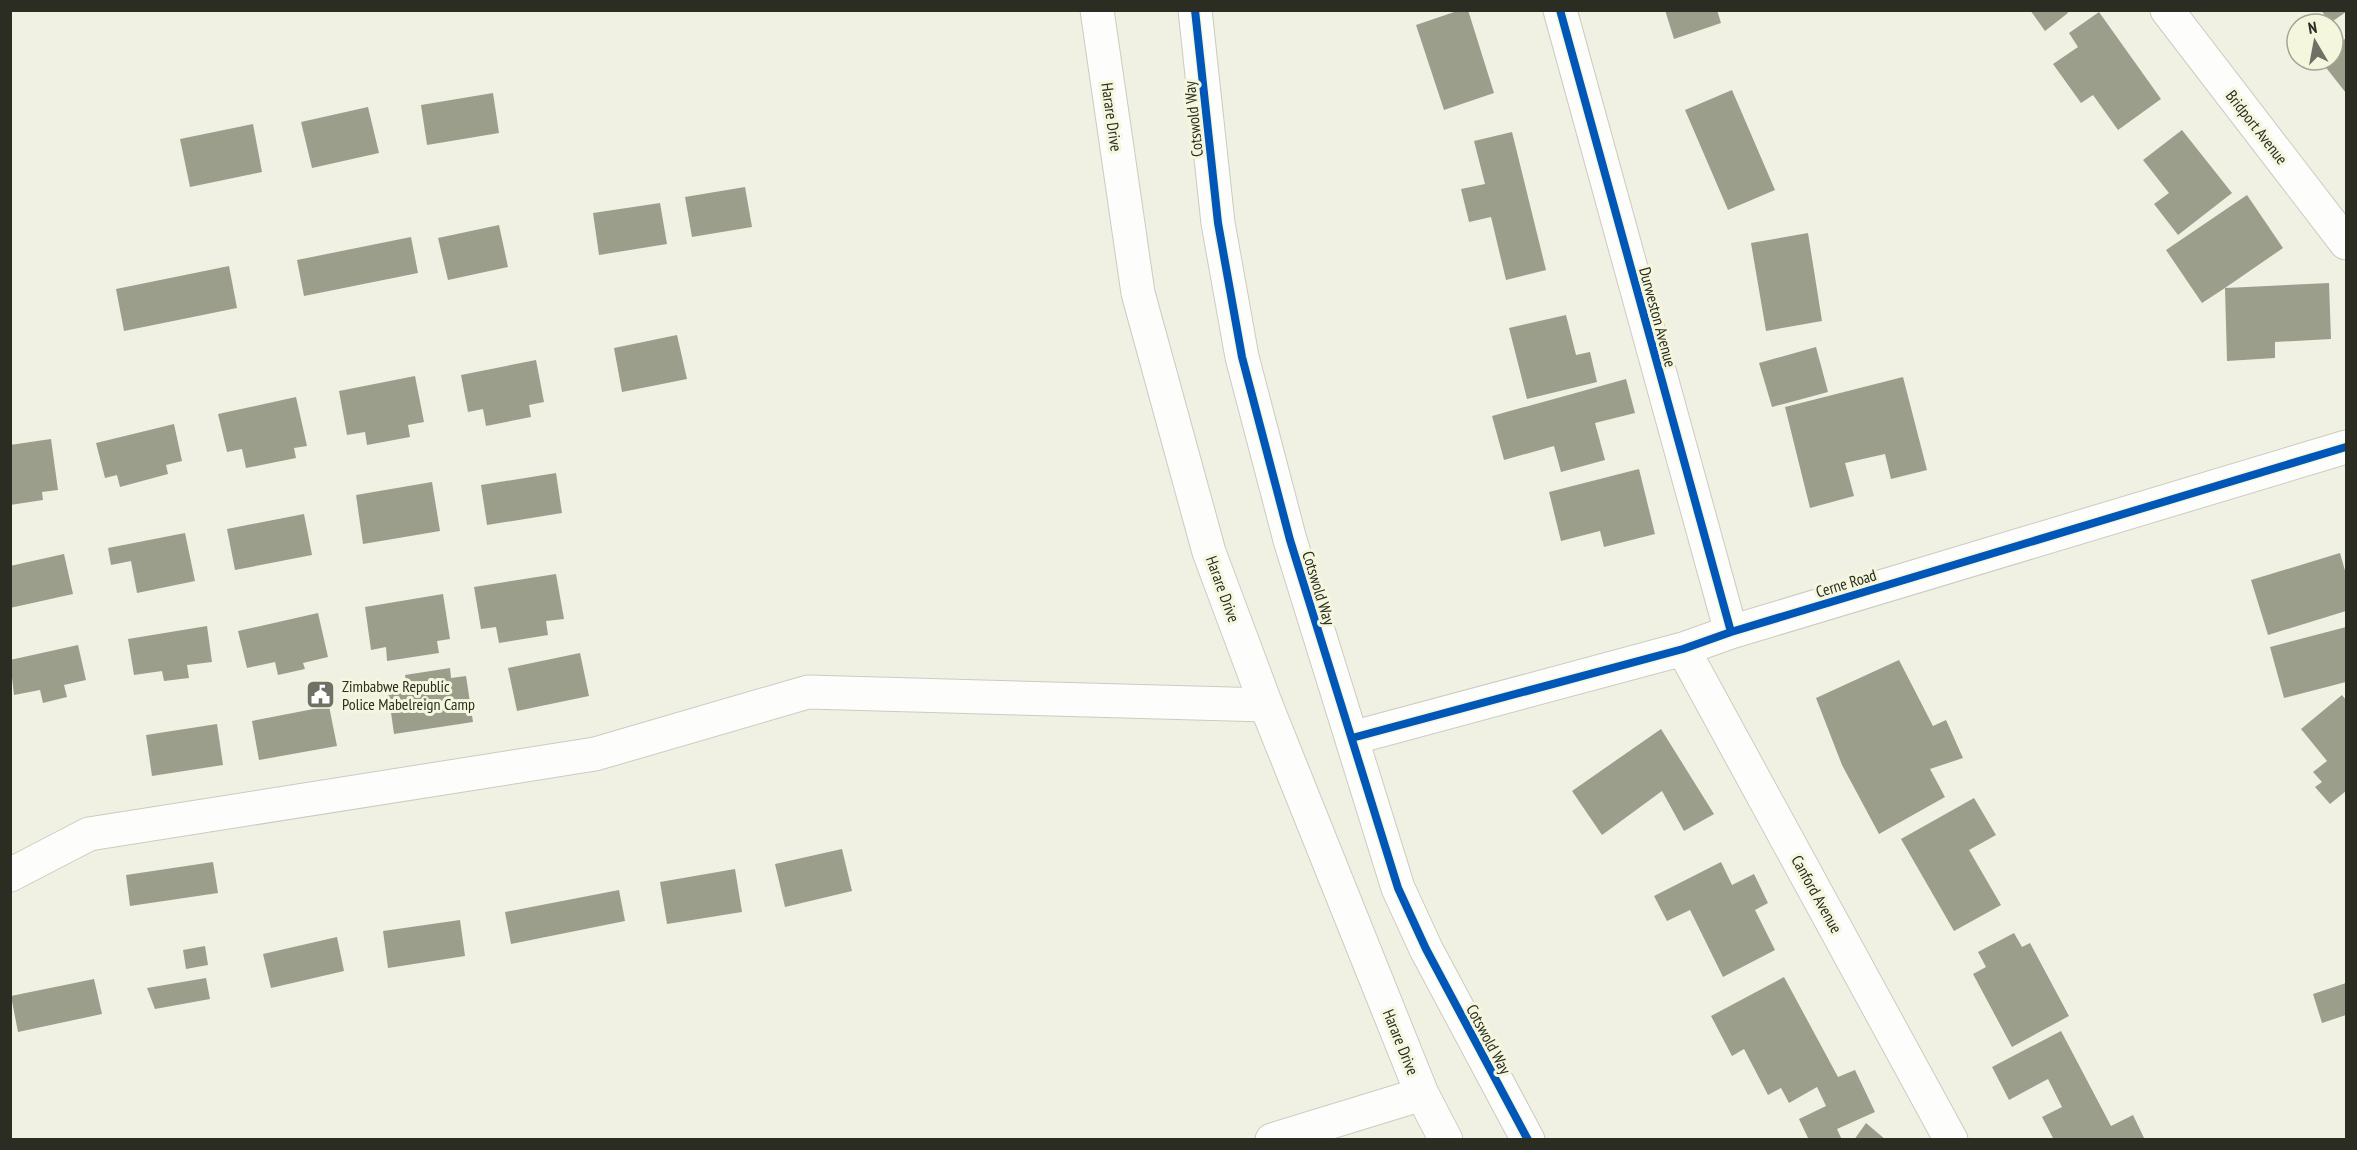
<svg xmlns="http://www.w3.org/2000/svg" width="2357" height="1150" font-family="'PT Sans Narrow',sans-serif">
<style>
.building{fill:#9c9e8c}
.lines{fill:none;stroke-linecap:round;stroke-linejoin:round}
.minor-casing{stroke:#cbccc1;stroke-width:35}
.major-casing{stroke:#cbccc1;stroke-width:35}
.minor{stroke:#fdfdfb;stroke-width:33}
.major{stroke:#fdfdfb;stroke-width:33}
.cycleway-casing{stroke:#f4f7dd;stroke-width:11}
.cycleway{stroke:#0057b8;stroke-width:8}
.labels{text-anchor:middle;stroke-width:6;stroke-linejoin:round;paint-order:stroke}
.street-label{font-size:16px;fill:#2b2c22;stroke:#f4f7dd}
.poi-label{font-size:16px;fill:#2b2c22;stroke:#f4f7dd;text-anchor:start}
</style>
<rect width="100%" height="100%" fill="#f0f1e3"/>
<path class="building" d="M1460,10H1468L1494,93L1444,110L1416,25Z
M1665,10H1717L1721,23L1674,39Z
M2030,10H2066L2068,13L2045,31Z
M2321,10H2346V12L2330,23Z
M2099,12L2161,99L2118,130L2093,95L2081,103L2053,64L2078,47L2069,33Z
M2346,38V93L2320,60H2333V49Z
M1732,90L1775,190L1728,210L1685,110Z
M493,93L499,133L427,145L421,105Z
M368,107L379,153L312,168L301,122Z
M253,124L262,172L190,187L180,139Z
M2182,130L2232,193L2178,235L2154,204L2169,193L2143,160Z
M1512,132L1546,270L1506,280L1491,217L1469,222L1461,189L1485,184L1474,141Z
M745,187L752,227L692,237L685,197Z
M2247,195L2283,248L2225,288L2329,283L2331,339L2275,342V358L2227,361L2225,288L2202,303L2166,250Z
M660,203L667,244L599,255L593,213Z
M499,225L508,267L448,280L438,238Z
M1808,233L1822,321L1766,331L1751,243Z
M411,237L418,273L304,296L297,260Z
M229,266L237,308L124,331L116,289Z
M1566,315L1576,355L1590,352L1597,382L1527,399L1509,328Z
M677,335L687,379L622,392L614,348Z
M1816,347L1828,392L1772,407L1759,363Z
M536,360L544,402L529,405L531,417L486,426L483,409L468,412L461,375Z
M415,376L424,422L408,425L410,437L367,445L365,432L347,435L339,391Z
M1903,377L1927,470L1891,479L1885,454L1845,463L1854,496L1810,508L1785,407Z
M1626,379L1635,413L1595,423L1605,460L1561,472L1554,446L1504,460L1492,416Z
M296,397L307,446L294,448L296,458L246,468L242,449L227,452L218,414Z
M174,424L182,461L166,465L168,474L120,487L117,475L105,478L96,443Z
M51,439L58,490L42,492L43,500L10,505V445Z
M1639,469L1655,534L1604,547L1600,531L1561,541L1549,492Z
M556,473L562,513L487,525L481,485Z
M432,482L440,531L363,544L356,495Z
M304,514L312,555L235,570L227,529Z
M185,533L195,581L137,593L131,561L111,565L108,548Z
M2340,553L2346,574V611L2268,635L2251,580Z
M64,554L73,594L10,608V566Z
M556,574L564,619L546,621L548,635L499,643L496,627L481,629L474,587Z
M443,594L450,639L437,641L439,653L387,661L386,647L371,650L365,607Z
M318,613L328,657L303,663L305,669L278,675L275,662L247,668L238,631Z
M207,626L212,662L187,665L189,678L164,681L162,671L134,675L128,639Z
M2346,627V682L2284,698L2270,647Z
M78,645L86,680L64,685L67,697L43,703L40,690L14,695L10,660Z
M580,653L589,696L517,711L508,668Z
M1899,660L1933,726L1946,720L1963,758L1930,769L1945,797L1879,834L1842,765L1816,698Z
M450,668L451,678L466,676L473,722L394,734L388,691L407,687L405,675Z
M2342,695L2346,700V791L2330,804L2315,787L2322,782L2313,772L2327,761L2301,729Z
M329,706L337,746L259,760L252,721Z
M217,724L223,765L152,776L146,735Z
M1661,729L1714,814L1684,831L1662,791L1602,835L1572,791Z
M1974,798L1996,835L1969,850L2001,905L1954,931L1901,839Z
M842,849L852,891L785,907L775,864Z
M213,862L218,893L130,906L126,875Z
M1721,862L1732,885L1754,874L1768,903L1755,910L1775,950L1723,977L1690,910L1667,921L1654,896Z
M735,869L742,912L667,924L660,882Z
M619,890L625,921L511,944L505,912Z
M460,920L465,956L388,968L383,931Z
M2014,933L2022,947L2030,943L2069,1016L2012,1047L1973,974L1986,967L1978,952Z
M337,937L344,971L271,988L263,954Z
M205,946L208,965L186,969L183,950Z
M1784,977L1838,1077L1855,1070L1875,1112L1837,1129L1842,1140H1809L1799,1119L1826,1106L1817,1087L1789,1103L1781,1088L1768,1095L1744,1049L1732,1056L1711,1016Z
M206,978L210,999L155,1009L147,988Z
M94,979L102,1014L18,1032L11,996Z
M2346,983V1015L2322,1023L2313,994Z
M2061,1031L2111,1126L2133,1115L2145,1140H2054L2042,1117L2062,1107L2048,1079L2009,1100L1992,1067Z
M1866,1123L1886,1140H1854Z"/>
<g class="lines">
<defs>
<path id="minor" d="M1195,10L1218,223L1242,357L1290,540L1398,888L1426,949L1528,1140
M1560,10L1731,632
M2167,10L2346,243
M1683,649L1951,1140
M1352,738L1683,649L1731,632L2346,447
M10,875L89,834L595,754L808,692L1266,705
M1272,1140L1422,1094"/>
<path id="major" d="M1097,10L1138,293L1209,552L1266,705L1422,1094L1446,1140"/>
</defs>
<use href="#minor" class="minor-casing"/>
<use href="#major" class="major-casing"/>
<use href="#minor" class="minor"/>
<use href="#major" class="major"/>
<defs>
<path id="cycleway" d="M1195,10L1218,223L1242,357L1290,540L1398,888L1426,949L1528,1140
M1560,10L1731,632
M1352,738L1683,649L1731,632L2346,447"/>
</defs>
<use href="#cycleway" class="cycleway-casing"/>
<use href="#cycleway" class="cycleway"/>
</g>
<defs>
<symbol id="civic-square" viewBox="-11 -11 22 22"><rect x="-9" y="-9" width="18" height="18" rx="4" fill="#707166" stroke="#f4f7dd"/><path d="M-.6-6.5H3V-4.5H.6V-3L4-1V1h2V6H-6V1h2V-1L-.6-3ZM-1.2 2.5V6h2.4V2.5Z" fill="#fff"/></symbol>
</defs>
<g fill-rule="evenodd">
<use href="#civic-square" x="304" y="678" width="33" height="33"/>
</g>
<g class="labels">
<g class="street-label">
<text transform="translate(1112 117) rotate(82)" y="6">Harare Drive</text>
<text transform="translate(1193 119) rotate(-96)" y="6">Cotswold Way</text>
<text transform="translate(2257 127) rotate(52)" y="6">Bridport Avenue</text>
<text transform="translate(1658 317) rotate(75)" y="6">Durweston Avenue</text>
<text transform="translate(1846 583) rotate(-17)" y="6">Cerne Road</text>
<text transform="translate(1319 588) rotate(73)" y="6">Cotswold Way</text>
<text transform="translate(1223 589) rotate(70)" y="6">Harare Drive</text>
<text transform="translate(1817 894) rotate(61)" y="6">Canford Avenue</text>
<text transform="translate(1489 1039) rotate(62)" y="6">Cotswold Way</text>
<text transform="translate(1401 1042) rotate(68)" y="6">Harare Drive</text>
</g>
<g class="poi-label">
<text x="342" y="692">Zimbabwe Republic<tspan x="342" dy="18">Police Mabelreign Camp</tspan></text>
</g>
</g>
<rect width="2357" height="1150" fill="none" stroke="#2b2c22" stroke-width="24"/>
<g transform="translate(2315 42) rotate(350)"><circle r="28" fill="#f4f7dd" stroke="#a4a692" stroke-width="1.5"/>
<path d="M0-4.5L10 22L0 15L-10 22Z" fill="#707166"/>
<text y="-9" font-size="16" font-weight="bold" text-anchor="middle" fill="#2b2c22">N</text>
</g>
</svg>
